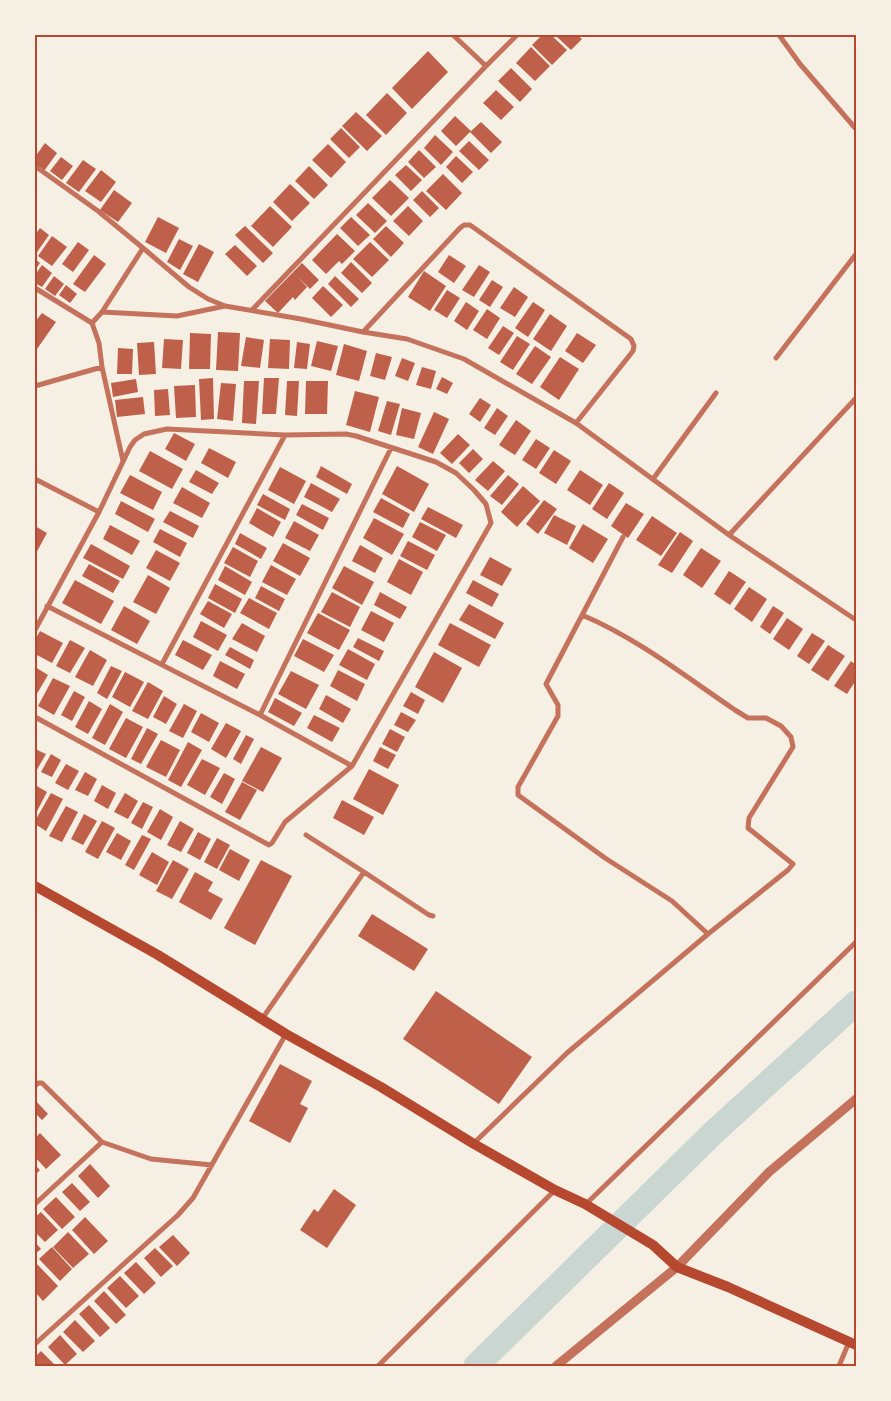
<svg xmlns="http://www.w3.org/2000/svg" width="891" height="1401" font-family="Lato,sans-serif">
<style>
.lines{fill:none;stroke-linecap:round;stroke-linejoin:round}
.canal{stroke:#c9d6d2;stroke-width:25}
.building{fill:#bf614a}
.minor{stroke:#c5725c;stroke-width:5}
.tertiary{stroke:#c5725c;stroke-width:9}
.secondary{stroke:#b5482f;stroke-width:10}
.neatline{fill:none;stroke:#b5482f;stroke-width:2}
</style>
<rect width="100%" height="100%" fill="#f6efe4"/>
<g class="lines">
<path class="canal" d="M476,1366L713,1133L856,1003"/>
</g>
<path class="building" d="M542,35H551L567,50L552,65L532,45Z
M555,35H577L582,39L571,50Z
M531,47L550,66L535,81L516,63Z
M428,51L448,72L412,109L392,88Z
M511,68L532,89L520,102L498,81Z
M496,90L514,107L501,120L483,103Z
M387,93L407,113L386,135L366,115Z
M356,112L382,136L367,151L342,126Z
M455,116L471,131L456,146L441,131Z
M481,122L502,142L491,153L470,132Z
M341,128L360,147L349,158L330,139Z
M435,135L453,152L441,165L424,148Z
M469,141L489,160L479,170L459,151Z
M45,143L57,153L44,171L35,165V157Z
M328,144L346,162L331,178L312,160Z
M419,150L436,167L424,178L408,162Z
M456,156L473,172L462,183L446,167Z
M61,157L73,166L62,180L50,171Z
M83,160L96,169L79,192L66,183Z
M406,165L422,180L411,191L395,175Z
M309,166L328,185L314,199L295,181Z
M101,170L116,182L101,202L85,191Z
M443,174L462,193L446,210L426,191Z
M390,180L409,198L391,216L372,198Z
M290,184L310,203L292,221L273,202Z
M114,190L132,203L118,222L100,210Z
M422,191L439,208L430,217L413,200Z
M368,203L387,221L375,233L356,215Z
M270,206L292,227L273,247L251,226Z
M408,206L423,221L409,236L393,221Z
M158,217L179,228L166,253L145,242Z
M351,217L370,235L358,246L340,228Z
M245,226L273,253L263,263L235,235Z
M386,226L404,243L391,257L373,239Z
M40,228L49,235L35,255V235Z
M337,234L355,251L342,264L339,261L326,274L312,260Z
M52,236L67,247L52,266L38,256Z
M179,239L193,246L180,270L167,262Z
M78,242L89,250L73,272L62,264Z
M370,242L389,260L372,277L353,259Z
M199,244L214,252L198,282L183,274Z
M235,245L257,266L247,276L225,254Z
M94,255L106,264L85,292L73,284Z
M449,255L466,266L454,283L438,272Z
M35,259L40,263L35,270Z
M351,262L372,283L362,293L341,273Z
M302,263L319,280L310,289L297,276L307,287L295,300L293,297L278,313L265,301Z
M42,265L52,273L42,287L35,283V275Z
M479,265L490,272L474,297L462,290Z
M424,271L446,286L430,311L408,297Z
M54,276L64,284L55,296L45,289Z
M335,276L359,299L351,307L328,284Z
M492,280L503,287L490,307L479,300Z
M66,285L77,294L70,303L59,295Z
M323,286L343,305L331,317L312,298Z
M514,287L528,297L515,317L500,308Z
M447,290L460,298L447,318L434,310Z
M466,302L479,311L467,330L454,321Z
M533,302L545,310L528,337L515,328Z
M487,309L500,318L487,339L473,330Z
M42,313L56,322L37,349L35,347V322Z
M550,314L567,326L551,351L533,339Z
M503,326L514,333L499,355L488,348Z
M218,332L240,333L238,371L216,370Z
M190,333L211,334L210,369H189Z
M577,333L596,345L583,363L565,351Z
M517,336L530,344L513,370L500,362Z
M246,337L264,340L260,368L241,366Z
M164,339L183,340L181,369L162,368Z
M270,339L290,340L289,369L268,368Z
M317,341L338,346L331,371L311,366Z
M154,342L156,374L139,375L137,343Z
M297,342L310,344L307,369L294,368Z
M344,344L367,351L359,381L336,375Z
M535,346L551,357L532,384L516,374Z
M118,348L133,349L132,374H117Z
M376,353L392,357L385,380L370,376Z
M560,357L579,369L559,400L540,387Z
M402,358L415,363L408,381L395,376Z
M422,367L436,371L431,389L416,385Z
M442,377L453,383L447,394L436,389Z
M213,378L214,419L201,420L199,379Z
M264,378H279L276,414H262Z
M136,379L138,392L113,397L111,383Z
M244,381H259L256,424L242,423Z
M287,381H299L297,416L285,415Z
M306,381H328L327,414H305Z
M221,383L236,384L233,421L217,419Z
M195,385L196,417L176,418L174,386Z
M168,389L170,415L155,416L154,390Z
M355,391L379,397L370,432L346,425Z
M143,397L145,414L117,417L115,400Z
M480,398L491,405L480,422L469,414Z
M387,401L400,404L391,435L378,431Z
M402,408L421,413L414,439L396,435Z
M497,408L508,416L495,435L484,428Z
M434,412L449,419L433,454L418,447Z
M516,420L531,431L515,455L499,445Z
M174,433L195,444L186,461L165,449Z
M458,434L470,445L452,464L440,453Z
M536,439L550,448L536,469L522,460Z
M209,448L236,462L228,478L201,463Z
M473,449L483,459L469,473L459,463Z
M554,450L571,461L556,484L539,473Z
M150,451L183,469L172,489L139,471Z
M493,461L505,471L488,491L475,480Z
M321,466L352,484L347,494L316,477Z
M397,466L429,484L414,512L382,494Z
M280,467L306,481L294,504L268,490Z
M196,470L219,483L212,494L189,482Z
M580,470L603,485L590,505L567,490Z
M130,475L162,492L153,510L120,493Z
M508,475L519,484L502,505L490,496Z
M311,483L340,499L332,512L304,497Z
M609,483L624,493L607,519L592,509Z
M523,486L540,501L517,527L501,512Z
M182,487L210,503L202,518L173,503Z
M263,494L290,509L285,520L257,505Z
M381,498L410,514L403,528L373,512Z
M544,500L557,509L538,534L526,524Z
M121,501L155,519L148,532L115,514Z
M626,503L644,514L628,538L611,526Z
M302,504L329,518L323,530L296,515Z
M428,507L463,525L456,538L421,519Z
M257,508L281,522L273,537L249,523Z
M170,511L199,526L193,538L163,522Z
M554,515L576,526L567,545L544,533Z
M652,516L677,533L661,556L636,540Z
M374,518L404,534L392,555L363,538Z
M294,521L319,535L310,551L285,538Z
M420,522L446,535L437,551L412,537Z
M583,524L608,539L593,563L569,548Z
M110,525L140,541L132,555L103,539Z
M35,526L47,533L35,555Z
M160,529L187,543L180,557L153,542Z
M680,532L693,541L672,573L658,565Z
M240,533L267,548L261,559L235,544Z
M408,541L435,555L427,570L400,556Z
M283,543L310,558L300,576L273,561Z
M91,544L130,566L123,579L83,558Z
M360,545L383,558L375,573L352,561Z
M233,547L258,561L250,577L224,563Z
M701,548L721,561L702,588L683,575Z
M156,550L180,563L170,581L146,568Z
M490,557L512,569L502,586L480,575Z
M399,559L423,572L411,595L387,582Z
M89,564L120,581L113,593L82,576Z
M271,565L296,579L287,595L262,582Z
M225,566L252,582L245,595L218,580Z
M344,566L374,582L362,605L332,588Z
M729,571L746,582L730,605L714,594Z
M148,575L170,588L156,614L133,602Z
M75,580L114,601L101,624L62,603Z
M473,580L499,594L492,607L466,593Z
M215,584L242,599L235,613L208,598Z
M261,586L285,599L279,611L255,598Z
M749,587L767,599L752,622L734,609Z
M332,592L360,607L350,627L321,612Z
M380,592L407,607L400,619L374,605Z
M249,598L277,613L269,629L240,613Z
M208,601L232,614L224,628L200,614Z
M469,604L504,623L495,639L459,620Z
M124,606L150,621L137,644L111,630Z
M773,606L784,613L770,634L760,627Z
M371,611L394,623L384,642L361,630Z
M318,613L350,630L339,650L307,633Z
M787,618L803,629L789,650L773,639Z
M201,621L227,635L218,651L193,637Z
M242,623L265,636L257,652L232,639Z
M450,623L491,645L479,667L438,645Z
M40,631L63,643L52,663L35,654V640Z
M812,633L825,641L809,664L797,656Z
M358,638L384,651L379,661L353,647Z
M303,639L334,655L324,672L294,656Z
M70,640L85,648L70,673L56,666Z
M183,640L212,655L203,670L175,655Z
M828,645L845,656L828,681L811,670Z
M230,647L254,660L250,669L225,655Z
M348,649L375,664L367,680L339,665Z
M90,650L107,660L93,686L75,677Z
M434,652L462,668L443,703L415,687Z
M220,661L245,674L237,689L213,676Z
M851,661L856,665V680L847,694L834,686Z
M111,666L122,671L107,699L97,693Z
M35,667L48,675L35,697Z
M338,670L365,684L357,701L330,686Z
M291,671L319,685L306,709L278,694Z
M125,672L144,682L130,707L112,697Z
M53,678L70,686L54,715L38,706Z
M148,682L163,691L148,719L132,711Z
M74,691L85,697L72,721L61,715Z
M411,692L425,700L418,714L403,706Z
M326,695L351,709L343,723L319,709Z
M164,696L177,704L166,724L153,717Z
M275,698L302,713L294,726L268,712Z
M89,701L102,709L88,734L75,727Z
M110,704L123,712L105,745L92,738Z
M184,704L197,711L183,738L169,731Z
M401,712L416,720L408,732L394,725Z
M201,713L219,723L209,742L191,732Z
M314,715L340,728L332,742L307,728Z
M126,718L143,727L126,758L109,749Z
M226,723L241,731L226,758L211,749Z
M147,728L158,734L141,764L131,759Z
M390,729L405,737L397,752L382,744Z
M246,735L254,739L241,764L233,759Z
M161,740L180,750L166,777L146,767Z
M188,742L202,750L181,787L168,780Z
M261,747L282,758L263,792L242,781Z
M380,747L396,755L388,769L373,761Z
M35,749L46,754L35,773Z
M51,754L61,760L52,777L41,772Z
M202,759L220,768L205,795L187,785Z
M66,764L79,771L68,790L55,783Z
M369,769L399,785L383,815L353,799Z
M85,772L97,779L88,796L75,790Z
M224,773L235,779L222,804L210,797Z
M242,782L257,790L240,820L225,812Z
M35,785L47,792L35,815Z
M102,785L116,793L108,809L94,801Z
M51,793L63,799L46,831L35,824V821Z
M125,793L138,801L128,819L114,812Z
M342,800L374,817L364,835L333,818Z
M143,802L153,807L142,829L131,823Z
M66,806L78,812L62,842L49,836Z
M160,809L173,817L161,840L147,832Z
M84,814L97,821L83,845L71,839Z
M102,821L115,828L98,859L85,852Z
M180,821L194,829L181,852L167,845Z
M198,832L211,839L200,860L187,853Z
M117,833L131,841L121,860L106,852Z
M142,835L151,839L134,870L125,865Z
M217,838L230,845L217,869L204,862Z
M230,849L250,860L239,881L219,870Z
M152,852L169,862L157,885L139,875Z
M173,860L189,869L172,899L156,891Z
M261,860L292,876L255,945L224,928Z
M195,872L213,882L208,891L223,899L211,920L179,902Z
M372,914L428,949L414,971L358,936Z
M436,991L532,1057L499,1104L403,1039Z
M280,1064L312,1081L300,1104L308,1108L290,1143L249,1121Z
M35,1100L48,1114L42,1120L35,1113Z
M40,1133L61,1155L46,1169L35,1157V1138Z
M90,1164L110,1186L98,1198L78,1176Z
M35,1165L40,1170L35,1175Z
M72,1183L90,1202L80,1211L62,1192Z
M334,1189L356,1205L327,1248L300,1230L314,1209L318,1212Z
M56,1197L75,1217L62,1229L43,1209Z
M41,1212L58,1230L45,1242L35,1232V1217Z
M85,1217L108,1241L94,1254L72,1230Z
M68,1232L89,1254L73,1268L53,1247Z
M173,1235L190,1253L177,1266L159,1247Z
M35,1242L41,1249L35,1254Z
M52,1247L72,1269L60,1281L39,1259Z
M155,1248L173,1266L161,1277L144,1258Z
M136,1262L156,1283L144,1294L124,1273Z
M36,1263L58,1286L43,1301L35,1292V1264Z
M120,1276L139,1296L126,1308L107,1288Z
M104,1291L126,1315L116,1324L94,1301Z
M89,1305L110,1328L100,1337L79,1314Z
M75,1320L95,1341L83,1352L63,1332Z
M60,1335L77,1354L65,1365L48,1347Z
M41,1351L56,1366H35V1357Z"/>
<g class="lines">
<path class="minor" d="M453,35L486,66
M779,35L800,64L856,129
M35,166L98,211L143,248
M35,288L92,323L99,343L102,367L123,461
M252,310L486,66L517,35
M102,312L177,316L225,306
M92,323L102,312L143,248L189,287L208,299L225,306L301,319L363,332L407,339L464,359L576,423L729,535L856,398
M363,332L460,228L464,225H470L631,339L634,346L633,351L576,423
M776,358L856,254
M35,386L102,367
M35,479L99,512
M653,479L716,393
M729,535L856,620
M623,537L546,684L558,705V716L518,787V795L605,858L672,901L708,934
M47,606L260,715L352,766
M35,630L99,512L130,447L135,440L144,434L167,429L285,435L346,434L356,436L436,462L456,473L474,490L486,504L491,523L352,766L285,822L272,843L269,845L35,717
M162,664L285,435
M260,715L391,448
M364,872L429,915L433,916
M262,1019L364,872L306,835
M35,1086L38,1083H42L102,1142
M474,1143L567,1053L708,934L788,870L793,864L748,828L749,818L793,747L791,737L781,726L766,718H748L735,710C686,677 637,638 582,615
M35,1204L102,1142L151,1159L212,1165
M586,1204L856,942
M35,1344L178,1215L193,1198L286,1034
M378,1366L555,1190
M839,1366L849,1342"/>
<path class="tertiary" d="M556,1366L677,1267L769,1172L856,1099"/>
<path class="secondary" d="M35,886L158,955L286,1034L381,1087L474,1144L555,1190L585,1204L653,1245L677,1267L728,1287L856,1345"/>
</g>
<rect width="891" height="1401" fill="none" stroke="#f6efe4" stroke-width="72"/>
<rect x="36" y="36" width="819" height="1329" class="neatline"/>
</svg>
